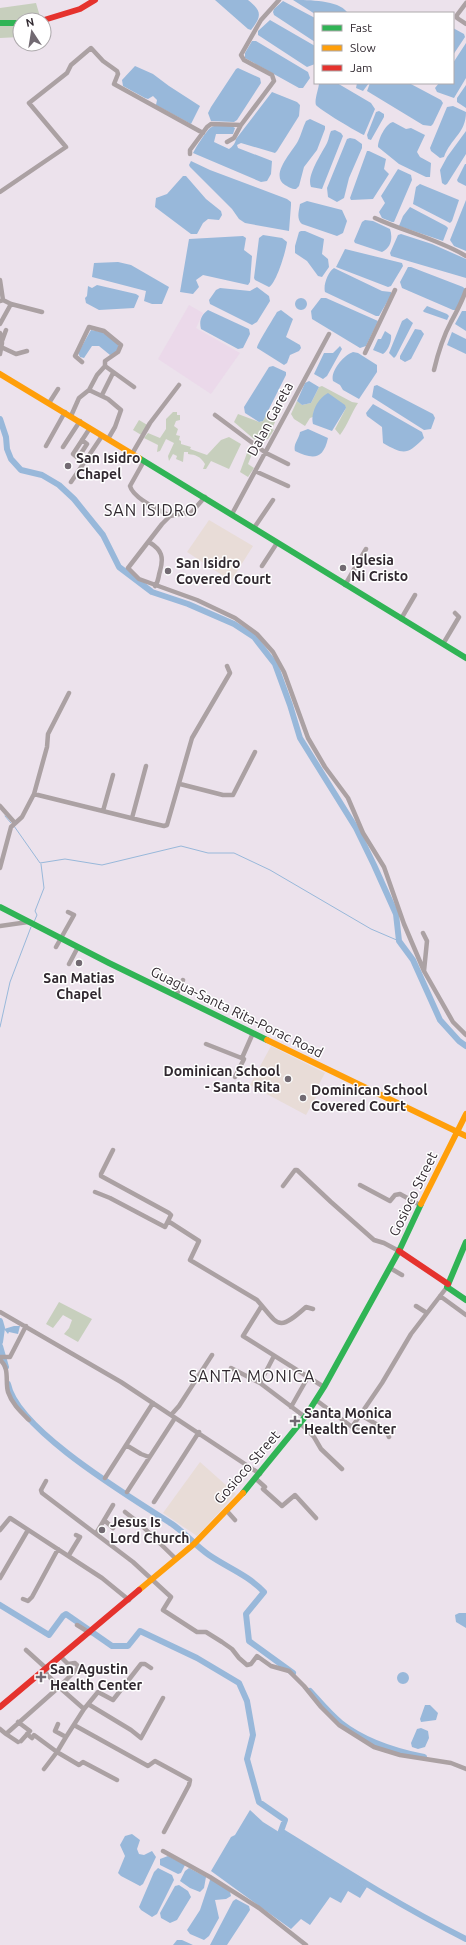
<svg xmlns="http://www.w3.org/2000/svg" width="466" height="1945" font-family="Ubuntu,sans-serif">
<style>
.built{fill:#ebd9ea}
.education{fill:#e8dcd7}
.green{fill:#c7cfbd}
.water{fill:#98b8da}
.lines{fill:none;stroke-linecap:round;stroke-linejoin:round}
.stream{stroke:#98b8da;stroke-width:1}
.river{stroke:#98b8da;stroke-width:6}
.street{stroke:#aba1a3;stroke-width:4.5}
.fast{stroke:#30b455;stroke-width:6}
.slow{stroke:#ff9f0a;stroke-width:6}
.jam{stroke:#e5322d;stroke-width:6}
.poi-dot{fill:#726a72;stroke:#fff;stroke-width:1.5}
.labels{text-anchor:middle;stroke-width:3;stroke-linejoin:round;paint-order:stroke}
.street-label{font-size:14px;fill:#312930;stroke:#fff}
.poi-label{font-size:14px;font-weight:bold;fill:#312930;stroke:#fff;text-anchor:start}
.quarter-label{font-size:16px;letter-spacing:1px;fill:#312930;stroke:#fff}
</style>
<rect width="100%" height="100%" fill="#ece2ec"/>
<path class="built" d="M189,305L203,313L196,328L240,353L211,394L158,359Z"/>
<path class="education" d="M209,520L253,546L231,581L187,552Z
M271,1046L325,1073L318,1086L321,1088L306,1115L250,1085Z
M200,1462L236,1494L197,1536L163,1513Z"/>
<path class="green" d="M36,3L41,20H20V37L0,38V8Z
M322,386L352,402L358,403C351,414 348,424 340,435L335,429L346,408L314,410L313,417L310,418L305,426L294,419L291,414L297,401L302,405L311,403L319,387Z
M173,412H177V415H180V420L176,421L174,426L178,429L176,435L180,436L179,440L181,441V444L191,447L190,449L207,455L221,440L229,437L241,444L229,469L211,461L206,469H203L205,464C200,456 196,455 188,454V452H184L183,462L176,459L177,456L173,454L169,461L168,456L174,443L166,439L160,451L157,452L158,445L144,438L148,433L160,438L166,429V419Z
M238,414L259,422L263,421L266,414L272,418L275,422L272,429L274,430L268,439L258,436L255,440L234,422Z
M139,420L149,426L143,436L133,430Z
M247,453L252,454L248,464L254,468L248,477L240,472Z
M59,1302L92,1319L78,1342L64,1334L69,1328L72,1320L63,1315L53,1328L46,1324Z"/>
<path class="water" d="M215,0H248C262,11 262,16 251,30L248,29Z
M293,0C309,0 338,0 347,12L315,14Z
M283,1L315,18V42L274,15L273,12L274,9Z
M270,20L315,46V64L307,67L258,35V31Z
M453,28L464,34L465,37L453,55Z
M252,41H256L308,72L310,78L303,88H299L245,58V53Z
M466,43V78L454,98L437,92L435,88L439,83H453V63Z
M135,66L153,74L169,86L200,106L191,124L156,105L157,100L153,96L148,99L145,98L123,86L122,80Z
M238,68L260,78L261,83L237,120L234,122L211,121L208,113L211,107L236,69Z
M319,83H337L371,103L375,109L364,135C360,134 317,108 316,105C314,100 319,88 319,83Z
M357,83H369L363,91L356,88Z
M370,83H409L441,100L443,103L433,124L431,126L423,125L367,91Z
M466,85V108L457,102V98Z
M272,92L297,102L300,105L299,116L277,151L275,153L241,143L237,145L238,148L272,161L271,174L267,181L261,182L193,153C196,147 205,133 210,128C215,124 230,125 235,128L233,134H216L214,142L229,149C233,146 235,144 236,139Z
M453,106L466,112C466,133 451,138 444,157L440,158L431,151L430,148L447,107Z
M379,111L384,114V117L371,140L368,139L367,135L376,112Z
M310,119L325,126V129L317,150L304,167L299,186L296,189C291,189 289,187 285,185C269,175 293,151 298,141C301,135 303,127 306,121Z
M393,122L406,129L411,128L425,135L417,152L420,157L431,163L430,177H426L399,164L378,147C378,140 385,124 393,122Z
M335,130L341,133L343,136L322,189L311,187C306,176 322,153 327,143C329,139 329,135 331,131Z
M466,131V154L447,184L445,185L442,183L440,170L447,157Z
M350,138L355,139L362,144V148L349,178L344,198L337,202L328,197L327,188L347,139Z
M367,151H369L386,159L384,169L389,174L373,199L351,200L350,198Z
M191,161L210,170L287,199L291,202V205L289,231L245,223L239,219L232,209L190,167L189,165Z
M465,164H466V186L458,182L457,180Z
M398,169L411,175L412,180L394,222H392L382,218L379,212L385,203L381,196Z
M183,176H186L206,199L221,211L222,215L219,220L208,219L203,223L197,234H191L155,207L156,198L167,194Z
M420,184L459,200L452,221L450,223L413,204L416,187Z
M466,200V251L454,246L450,240Z
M307,201L342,210L347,221L343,233L337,236L302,224C296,219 299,211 300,204Z
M410,207L446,226L448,228L443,241L399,226L403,216Z
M365,220L373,221L390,229C393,238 391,248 382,252L355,243L354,241L362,222Z
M301,231H305L324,239L322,254L328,259L329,267L322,277L318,276L307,261L295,253V246L299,232Z
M401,234L432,244L466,259V278L391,256L390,253L398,235Z
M263,235L282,238L287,242C286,251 276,284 269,287L255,280L254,278L259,238Z
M243,236L246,238L244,250L252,256L250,282L248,285L203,275L196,280L199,287L193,294L180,292L189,239Z
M345,249L402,263L403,266L391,286L388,287L336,267Z
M118,262L131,265L169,287L162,304H152L144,301L146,291L92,277L94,263Z
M408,267H411L463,287L465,289L456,310H453L402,288L400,282Z
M334,268L382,291L391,292V295L379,316H376L325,292C323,285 328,272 334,268Z
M97,285L136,294L139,296L134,308L99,310L86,303L85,298L87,296L88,286L92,288Z
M257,287L269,296L270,301L257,322L252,325L210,304L209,300L216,290L220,288L250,291Z
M295 304a6 6 0 1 1 12 0a6 6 0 1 1-12 0Z
M321,298H326L378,321L366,346L360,348L312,319L311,311Z
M427,306L447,314L449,316L447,320L424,312L423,311Z
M208,310L249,329L250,334L243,348L238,349L201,329C199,321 201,315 208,310Z
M281,310L293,319L286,337L300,345L301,348L299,351L290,355L287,363L284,365L257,348C257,344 273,319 277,312Z
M462,311H466V331L455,324Z
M407,318L413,323L396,356L394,358L389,353L402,321Z
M415,329L421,330L424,334L411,359L405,362L400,359V356Z
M91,330L102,332L119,344C118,349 116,354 110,355L99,346H92L84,358L80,357L78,353Z
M385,331L391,335C392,341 388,351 383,354L373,350L378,339H381Z
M452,332L466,339V354L447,345Z
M340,346L342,349L327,376L323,379L314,374L324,353H333Z
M353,352L358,353L377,365V372L359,399L343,390L340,385L333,381C330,371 344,355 353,352Z
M273,366L286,372V375L263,421L259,422L245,413L244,407L269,367Z
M309,381L319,387L311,403L302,405L297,401L305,383Z
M377,385L433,414L435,418L431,429L424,430L372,397L374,386Z
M328,393L345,405L346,408L332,431L313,424C310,413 318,398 328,393Z
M373,404L422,432L424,438C407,455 404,455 383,443L382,427L367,416L366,413Z
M308,429L328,438C323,461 312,459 295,451C293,444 299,439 300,432Z
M14,1326H20L18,1334L9,1332L8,1334L4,1329Z
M459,1613H466V1628L456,1622L455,1615Z
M397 1678a6 6 0 1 1 12 0a6 6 0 1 1-12 0Z
M425,1705H430L438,1713L436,1720L421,1722L420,1719Z
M421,1728L428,1731L429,1738L425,1747L418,1749L412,1747L411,1743L417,1729Z
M250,1810L263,1822L367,1887L360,1898L348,1891L341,1903L330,1897L310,1925L301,1919L291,1929L211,1871L231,1837L235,1835Z
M132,1834L140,1840L137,1849L139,1854L144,1855L152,1851L156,1857L143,1884L140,1886L121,1876L118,1873L125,1856L120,1845L125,1836Z
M168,1856L185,1865L181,1873L178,1874L160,1865V1859Z
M158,1868L172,1875L174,1880L157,1914L152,1917L141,1910L139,1907L154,1872Z
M189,1868L206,1877L204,1888L200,1892L190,1888L180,1881L185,1871Z
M212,1879L230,1892L231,1896L226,1899L215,1900L219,1918L209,1936L204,1940L190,1934L187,1930L200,1910L210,1880Z
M179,1885L188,1891L191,1897L177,1920L170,1923L161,1918L160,1913L175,1886Z
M236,1899L249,1906L250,1910L227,1945H210L233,1901Z
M177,1940H182L193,1945H173Z"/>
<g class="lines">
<path class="stream" d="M5,816L11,823
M14,826L40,863L65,859L102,865L181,846L208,853H234L270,870L371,929L399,941
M34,922L37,915L35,911L44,888L41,864
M0,1027L10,982L31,927"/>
<path class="river" d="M0,419L6,437L7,449L11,459L21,470L42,475L59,485L74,499L103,535L119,567L152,592L188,604L234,624L254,637L275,664L290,705L300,738L356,828L374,865L396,914L399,941L413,960L440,1020L459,1041L466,1046
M0,1321L2,1328L0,1342
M0,1346L6,1367
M8,1384C17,1430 132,1498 172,1524C185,1533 196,1546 209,1555C228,1568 248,1575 264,1592L246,1614L249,1641L293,1673
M0,1605L49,1635L63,1616L66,1614L112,1646H128L140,1631L197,1658L239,1683L247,1701L253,1735L247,1759L259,1802L285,1820L281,1831C342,1869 402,1907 466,1939
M310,1691C320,1702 330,1714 341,1723C365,1742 394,1751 424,1757"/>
<path class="street" d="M466,3L457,15V18L466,24
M227,142L234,138L241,125L274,81L272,75L244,60L241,55L261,20L279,0
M190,154V150L207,127L211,124L241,125
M0,192L66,147L29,103L67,73L71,65L91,48L103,61L117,71L118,74L114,84L203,133
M375,218C405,232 438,239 466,256
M0,280L3,300L0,301
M3,300L11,304L42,312
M0,324L11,304
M0,333L2,343L0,354
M2,341L6,330
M1,347L16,354L27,351
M365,353L395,290
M105,366L134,387
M434,370C438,353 443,337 451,322C457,311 462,302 466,290
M89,390L108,399L121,410L115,427L108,439
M102,395L113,373
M49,403L58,389
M215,415L266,453L288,464
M71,416L79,398L89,390L97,375L105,366V361L118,352L121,345L104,331L89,327L75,356L82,362
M82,440L87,444L78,458L73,454L90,428
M46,446L65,412
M63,447L80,421
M132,454L150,423L179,385
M144,461L130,486C133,498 159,510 170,516L184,513L190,514L205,497
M255,471L288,486
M71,482L102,436
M232,514L329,334
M170,516L162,524L128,568L139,579L197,600L235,618L257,634L273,652L284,672L308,738L325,767L348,798L363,833L384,867L404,924L424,971L453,1022L466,1035
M254,528L273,500
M149,542C162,550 164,557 160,571C158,577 159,581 155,586
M262,566L277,543
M345,585L366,549
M401,619L415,595
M443,644L459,617L455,613
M180,784L223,795H233L255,752
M34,794L147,822L164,826L167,825L192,738L230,673L227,666
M0,806L15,823
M103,811L113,775
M132,818L146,766
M0,868L11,827L22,817L34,794L47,747L48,734L69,693
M0,926L28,922
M423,933L427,941L424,971
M56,947L74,915L68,912
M69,964L78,947
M176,996L183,980
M206,1044L244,1059L235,1077
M242,1058L253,1033
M360,1185L390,1201L395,1195L400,1194L420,1205
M283,1186L295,1170H297L331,1202L374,1240L384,1243L399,1251
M95,1192L110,1198L165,1227L171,1215L169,1213L101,1176V1174L113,1150
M168,1221L199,1241L190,1260L257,1300C279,1325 277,1333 306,1307L313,1309
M390,1268L402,1275
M440,1296L466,1315
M416,1306L427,1313
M261,1307L243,1336L324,1387
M0,1312L121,1382L260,1474
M274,1356L260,1383L305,1417
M0,1357H10L26,1326
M0,1360C10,1368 5,1381 8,1392C12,1404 21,1412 29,1420
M231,1368L260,1383
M316,1400L352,1427L382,1383L411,1334L447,1287
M291,1407L308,1377
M171,1415L179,1406L212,1355
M361,1415L386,1430L389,1437
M300,1423L314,1437L321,1449L342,1469
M354,1425L363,1431
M126,1445L141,1454L149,1457
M105,1478L153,1403
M255,1478L265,1487L263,1489L282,1506L295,1495L316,1518
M46,1481L41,1490L42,1493L133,1562L171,1597L163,1610L197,1632H206L222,1642L232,1649L239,1658L247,1665L251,1664L257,1656L271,1666L289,1671L304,1686L321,1707L339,1725L374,1747L400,1755L451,1763L466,1769
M127,1492L175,1418
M154,1502L199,1432
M226,1510L235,1520
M125,1512L139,1523L176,1559
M104,1520L113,1528
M0,1530L10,1518L102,1578L129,1600
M97,1532L113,1505
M69,1555L80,1537L76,1535
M0,1578L28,1530
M23,1599L28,1601L32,1597L58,1549
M77,1625L90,1633
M26,1650L47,1669
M44,1671L59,1687L84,1709
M88,1704L131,1730L141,1738L163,1698
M18,1722L30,1731L21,1741
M58,1724L55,1731L66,1737L57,1752L79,1765L83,1762L117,1780
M74,1725L148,1766L155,1761L190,1780L189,1785L164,1832
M0,1729L6,1734L59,1687L79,1667L75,1663L68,1664L61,1657
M6,1734L18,1742
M27,1734L32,1738L34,1735L57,1752L44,1769
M66,1737L84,1709L98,1692L113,1700L141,1664H145L151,1668
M163,1851L210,1877L259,1908L306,1945"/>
<path class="fast" d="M0,23H20
M139,458L466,658
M0,907L109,963L267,1040
M466,1242L447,1287L466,1300
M243,1493L305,1417L324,1387L399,1251L421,1204"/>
<path class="slow" d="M0,374L139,458
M267,1040L466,1136
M421,1204L466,1114
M139,1590L194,1544L243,1493"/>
<path class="jam" d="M44,20L80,9L95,0
M399,1251L448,1284
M0,1707L139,1590"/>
</g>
<g class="poi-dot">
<circle cx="68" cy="466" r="4"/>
<circle cx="343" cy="568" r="4"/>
<circle cx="168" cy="571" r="4"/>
<circle cx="79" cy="963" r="4"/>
<circle cx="288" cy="1079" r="4"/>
<circle cx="303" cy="1098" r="4"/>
<path d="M293 1415h4v4h4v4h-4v4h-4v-4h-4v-4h4z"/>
<circle cx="102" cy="1530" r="4"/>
<path d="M39 1671h4v4h4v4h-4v4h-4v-4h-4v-4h4z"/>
</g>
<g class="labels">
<g class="street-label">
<text transform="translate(270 419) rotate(-62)" y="5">Dalan Gareta</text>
<text transform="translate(237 1012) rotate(26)" y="5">Guagua-Santa Rita-Porac Road</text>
<text transform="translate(413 1194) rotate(-64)" y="5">Gosioco Street</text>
<text transform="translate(247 1467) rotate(-49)" y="5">Gosioco Street</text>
</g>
<g class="poi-label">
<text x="76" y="463">San Isidro<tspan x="76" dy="16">Chapel</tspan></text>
<text x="351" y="565">Iglesia<tspan x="351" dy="16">Ni Cristo</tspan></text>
<text x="176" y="568">San Isidro<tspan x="176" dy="16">Covered Court</tspan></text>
<text x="79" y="983" text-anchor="middle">San Matias<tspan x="79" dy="16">Chapel</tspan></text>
<text x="280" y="1076" text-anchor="end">Dominican School<tspan x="280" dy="16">- Santa Rita</tspan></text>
<text x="311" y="1095">Dominican School<tspan x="311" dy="16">Covered Court</tspan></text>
<text x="304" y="1418">Santa Monica<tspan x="304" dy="16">Health Center</tspan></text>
<text x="110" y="1527">Jesus Is<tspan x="110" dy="16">Lord Church</tspan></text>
<text x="50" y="1674">San Agustin<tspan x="50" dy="16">Health Center</tspan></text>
</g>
<g class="quarter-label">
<text x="151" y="516">SAN ISIDRO</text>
<text x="252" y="1382">SANTA MONICA</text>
</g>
</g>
<rect x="314" y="12" width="140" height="72" fill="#ffffff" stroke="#ada9ac"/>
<rect x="322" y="25" width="20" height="6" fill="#30b455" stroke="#ada9ac"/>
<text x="350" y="32" font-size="12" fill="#312930">Fast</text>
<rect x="322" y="45" width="20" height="6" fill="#ff9f0a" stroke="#ada9ac"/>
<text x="350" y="52" font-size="12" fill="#312930">Slow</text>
<rect x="322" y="65" width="20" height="6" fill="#e5322d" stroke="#ada9ac"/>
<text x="350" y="72" font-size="12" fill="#312930">Jam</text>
<g transform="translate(32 32) rotate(348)"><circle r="19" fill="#ffffff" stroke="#ada9ac"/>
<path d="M0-3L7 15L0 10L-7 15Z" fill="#726a72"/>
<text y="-6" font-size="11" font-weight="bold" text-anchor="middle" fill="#312930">N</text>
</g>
</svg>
